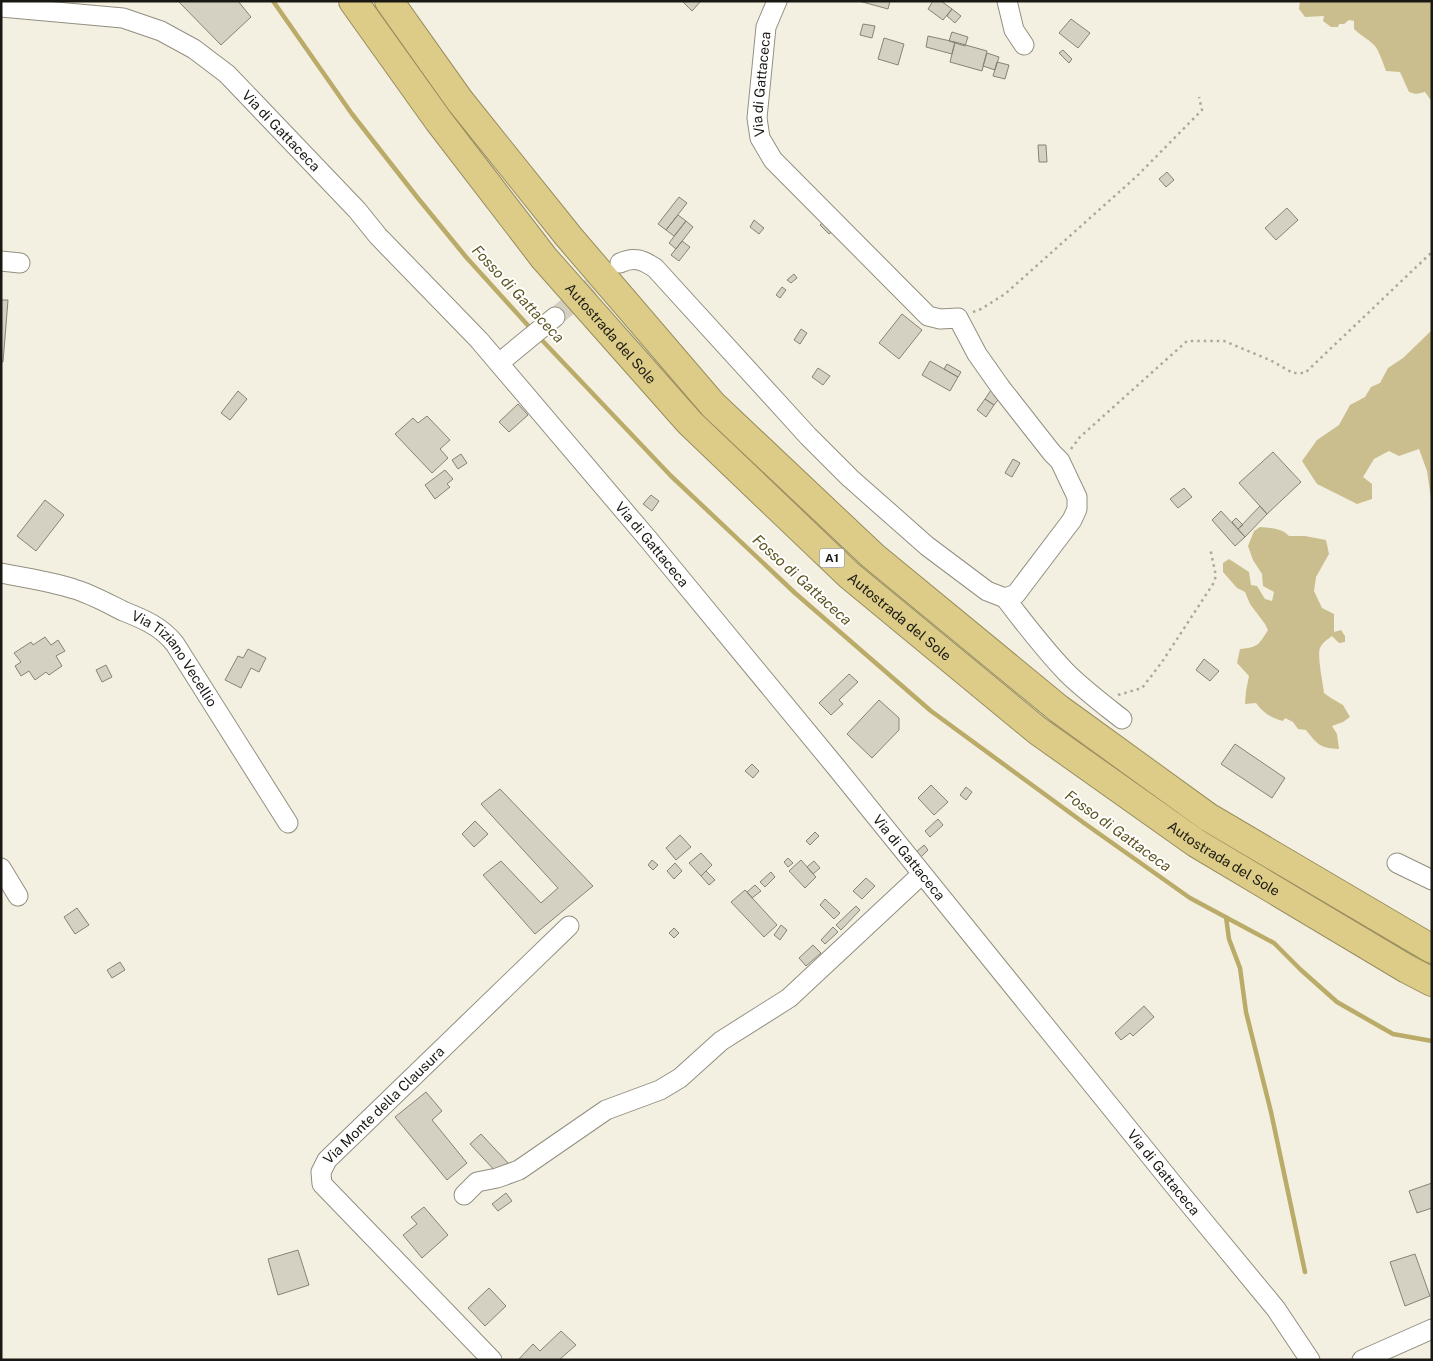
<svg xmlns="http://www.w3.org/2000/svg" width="1433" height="1361" font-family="'Public Sans',sans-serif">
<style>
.green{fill:#cabe8e}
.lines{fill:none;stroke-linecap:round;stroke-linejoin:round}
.stream{stroke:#baab69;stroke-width:4.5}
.building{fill:#d4d1c2;stroke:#868375}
.minor-tunnel{stroke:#d3d0c2;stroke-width:19;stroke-dasharray:19 9;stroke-linecap:butt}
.minor-casing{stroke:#928f80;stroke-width:21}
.highway-casing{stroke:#988d5e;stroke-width:30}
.path{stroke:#aba89c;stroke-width:2.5;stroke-dasharray:2.5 4;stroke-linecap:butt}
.minor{stroke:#fff;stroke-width:19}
.highway{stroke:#dccc87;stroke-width:28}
.labels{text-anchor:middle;stroke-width:4;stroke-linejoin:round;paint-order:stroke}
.shield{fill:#fff;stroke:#5f5d5a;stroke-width:1}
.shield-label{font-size:12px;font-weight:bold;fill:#1a1813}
.street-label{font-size:14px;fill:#1a1813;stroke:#fff}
.water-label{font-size:15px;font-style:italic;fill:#5e5320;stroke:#fff}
</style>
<rect width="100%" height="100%" fill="#f4f0e1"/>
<path class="green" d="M1300,1H1432V102L1425,92L1416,94L1409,92L1400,72L1386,71C1384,65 1378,48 1374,45C1368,39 1360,35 1354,29V21L1349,20L1344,24H1339L1338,27H1331L1323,21L1324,16L1305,17L1299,9Z
M1432,330V506L1427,471L1419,449L1399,456L1389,451L1374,459L1363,477L1372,484V499L1357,504L1317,484L1302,461L1317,440L1339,425L1350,405L1365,397L1371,387L1380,383L1388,368L1403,358Z
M1260,527C1270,528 1282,528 1289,536H1305L1326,540L1329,554L1316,577L1314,591L1322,608L1334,614V632L1341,630L1345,636V642L1339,643L1332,636C1328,639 1322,643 1320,648C1317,656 1323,683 1324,693L1331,698L1343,705L1350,717L1343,722L1332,726L1337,734L1339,749C1320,748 1318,745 1306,730L1298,729L1293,722L1285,718L1283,721C1271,718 1263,713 1256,703L1245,704L1246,691L1249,676L1237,663L1240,649C1258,647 1258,646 1268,630L1265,624L1250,604L1245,592L1237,588L1223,572V563L1229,559L1249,572L1251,585L1257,586L1265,599L1272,601L1274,592L1263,586L1262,574L1253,560L1248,546L1254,531Z"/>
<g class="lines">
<path class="stream" d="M273,1L352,114L417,197L466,257L533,331
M538,336L671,476L795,593L931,711L1084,823L1190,898L1274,943L1301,970L1337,1002L1393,1034L1432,1041
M1226,917L1229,939L1240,968L1246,1012L1271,1112L1305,1272"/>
</g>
<path class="building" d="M178,1H238L251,17L221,45Z
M682,1H701L692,11Z
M859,1H890L888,9Z
M933,1H941L952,9L943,20L928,9Z
M952,9L961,16L955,23L947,16Z
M1071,19L1090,33L1078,48L1059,33Z
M863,24L875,26L872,38L860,35Z
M952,32L968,37L965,46L949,41Z
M928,36L955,42L952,54L926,47Z
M884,38L904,44L898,65L878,59Z
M955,42L987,51L982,71L950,62Z
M1063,50L1072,59L1069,63L1059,53Z
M987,53L999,57L995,70L983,66Z
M997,62L1009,65L1005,79L993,76Z
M1038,145H1046L1047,162H1039Z
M1167,172L1174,180L1166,187L1159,179Z
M679,197L687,203L666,230L658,224Z
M1287,208L1298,220L1276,240L1265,228Z
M678,215L686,221L674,236L666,230Z
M754,220L764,228L759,234L750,227Z
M686,221L693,227L676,249L669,243Z
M823,222L833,231L829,234L820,225Z
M682,241L690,247L679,261L671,255Z
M794,274L797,278L791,283L787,280Z
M782,287L786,290L780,298L776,295Z
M1,300H8L3,362H1Z
M902,314L922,330L899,359L879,343Z
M801,329L807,333L800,344L794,340Z
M930,361L958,377L950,391L922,375Z
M947,364L961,372L958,377L944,369Z
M818,368L830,376L823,385L812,377Z
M991,390L1001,396L994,405L985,399Z
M238,391L247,399L230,420L221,413Z
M985,399L994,405L986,417L977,410Z
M518,404L528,415L509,432L499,422Z
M427,416L450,440L440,449L448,458L432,473L395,434L413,418L418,423Z
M1273,452L1301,482L1267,514L1239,483Z
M461,454L467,463L458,469L452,460Z
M1013,459L1020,463L1012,477L1005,473Z
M445,470L453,479L447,484L450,487L435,499L425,485Z
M1184,488L1192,497L1178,508L1170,499Z
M651,495L659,501L652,511L643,504Z
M45,500L64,515L36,551L17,536Z
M1260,506L1267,514L1245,537L1238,529Z
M1221,511L1245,537L1235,546L1212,520Z
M1236,518L1243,525L1238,529L1232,522Z
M45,637L51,645L58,640L65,651L56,656L62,666L49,675L46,672L35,680L29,671L21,676L15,666L21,662L14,653L31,642L33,645Z
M248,649L266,658L259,672L251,668L241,688L225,680L238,656L243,658Z
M1204,659L1219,671L1210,681L1196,670Z
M106,665L112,677L102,682L96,670Z
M849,674L858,682L839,700L843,704L831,715L819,703Z
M879,700L899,718V730L872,758L847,734Z
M1235,744L1285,778L1272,798L1221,764Z
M752,764L759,771L753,778L745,771Z
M931,785L948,802L934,815L918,798Z
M966,787L972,792L966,800L960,795Z
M500,789L593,886L535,934L483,875L501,861L541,903L558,888L481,804Z
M938,819L943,825L930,837L925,831Z
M475,821L488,834L474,847L462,834Z
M815,832L819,836L810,845L806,841Z
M680,835L691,847L676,860L666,848Z
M924,845L928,850L920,858L915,853Z
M701,853L712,865L701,876L689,863Z
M788,858L793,863L788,867L784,862Z
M652,860L658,865L653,870L648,865Z
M801,860L816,877L805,888L789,871Z
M814,861L820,868L813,874L807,867Z
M675,863L682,871L674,879L667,871Z
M706,871L715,880L709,885L701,876Z
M771,872L775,877L765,887L760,882Z
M866,878L875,886L862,899L853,891Z
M755,885L761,891L752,898L747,892Z
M745,890L777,925L764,937L731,902Z
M825,899L840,913L834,919L820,905Z
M856,906L860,910L841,930L836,925Z
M77,908L89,925L75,934L64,917Z
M781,925L787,930L780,940L774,935Z
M833,927L838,932L825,944L821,940Z
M674,928L679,933L674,938L669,933Z
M813,945L821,953L806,966L799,958Z
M120,962L125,970L112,978L107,970Z
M1144,1006L1154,1017L1133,1036L1130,1033L1121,1040L1115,1033Z
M426,1092L442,1111L432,1120L467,1163L447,1180L395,1117Z
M481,1134L509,1164L498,1174L470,1144Z
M1432,1183V1208L1417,1213L1409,1191Z
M506,1193L512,1201L498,1211L492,1204Z
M424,1207L448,1235L422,1258L403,1235L417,1224L411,1217Z
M298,1250L309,1285L278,1295L268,1259Z
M1415,1254L1430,1296L1405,1306L1390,1262Z
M489,1288L506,1306L485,1326L468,1308Z
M561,1331L576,1345L559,1360H518L533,1344L540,1351Z"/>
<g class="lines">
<path class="minor-tunnel" d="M555,317L612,270"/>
<defs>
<g id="minor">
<path d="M1007,1L1014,30L1024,45"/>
<path id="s1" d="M1,7L123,18L161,31L194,49L227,74L357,210L378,236L479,340L648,539L836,767L1181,1194L1276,1309L1310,1360"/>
<path d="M1,261L20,263"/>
<path id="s2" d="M620,263C634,256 643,260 655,268L808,436L850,478L927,546L987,591L1005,598L1016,594L1072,520L1077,509V497L1060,461L1052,453L1001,388L977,354L958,318L940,319L928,316L773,160L760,138L757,118L766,27L777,1"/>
<path d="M499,363L555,317"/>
<path id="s3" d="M1,573C25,578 50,581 74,589C91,594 107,603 123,611C143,619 161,626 175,644L288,823"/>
<path d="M1005,598C1024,623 1044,649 1066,672C1083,689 1103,704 1122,719"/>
<path d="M1397,863L1432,880"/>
<path d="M1,868L18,896"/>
<path d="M464,1195L477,1182L497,1178L519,1170L606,1110L660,1090L680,1078L721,1041L789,998L922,874"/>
<path id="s4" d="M492,1360L322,1184L321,1172L327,1160L569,926"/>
<path d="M1362,1360L1432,1329"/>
</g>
<g id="highway">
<path id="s5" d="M353,1L438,120L544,258L690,423L849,575L1038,731L1196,843L1407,969L1432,982"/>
<path d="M389,1L460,101L569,237L713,405L873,556L1059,709L1208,817L1432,949"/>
</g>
</defs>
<use href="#minor" class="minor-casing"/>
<use href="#highway" class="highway-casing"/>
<path class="path" d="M973,312L981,309L1005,294L1137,176L1202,110L1199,97
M1071,449L1080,437L1187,341H1224L1270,360L1293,373H1305L1432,252
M1118,695L1142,688L1162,662L1213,584L1216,576L1210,548"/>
<use href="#minor" class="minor"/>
<use href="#highway" class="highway"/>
</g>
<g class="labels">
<rect class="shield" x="819.5" y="548.5" width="25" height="19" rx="4"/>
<g class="shield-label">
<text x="832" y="562">A1</text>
</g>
<g class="street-label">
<text dy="5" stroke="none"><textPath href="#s2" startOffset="1196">Via di Gattaceca</textPath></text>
<text dy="5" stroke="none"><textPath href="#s1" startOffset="320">Via di Gattaceca</textPath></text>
<text dy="5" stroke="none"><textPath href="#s5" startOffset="421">Autostrada del Sole</textPath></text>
<text dy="5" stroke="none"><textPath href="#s1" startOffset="876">Via di Gattaceca</textPath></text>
<text dy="5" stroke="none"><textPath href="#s5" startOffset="826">Autostrada del Sole</textPath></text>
<text dy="5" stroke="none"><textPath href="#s3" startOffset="201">Via Tiziano Vecellio</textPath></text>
<text dy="5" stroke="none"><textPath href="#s1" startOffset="1281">Via di Gattaceca</textPath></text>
<text dy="5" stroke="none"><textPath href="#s5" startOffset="1231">Autostrada del Sole</textPath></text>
<text dy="5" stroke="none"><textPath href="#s4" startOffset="349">Via Monte della Clausura</textPath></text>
<text dy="5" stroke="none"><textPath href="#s1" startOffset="1686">Via di Gattaceca</textPath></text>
</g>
<g class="water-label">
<text transform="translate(518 294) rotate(47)" y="5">Fosso di Gattaceca</text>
<text transform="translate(802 580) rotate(42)" y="5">Fosso di Gattaceca</text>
<text transform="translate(1118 831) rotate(36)" y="5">Fosso di Gattaceca</text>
</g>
</g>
<rect width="1433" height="1361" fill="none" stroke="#1a1813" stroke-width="5"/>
</svg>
